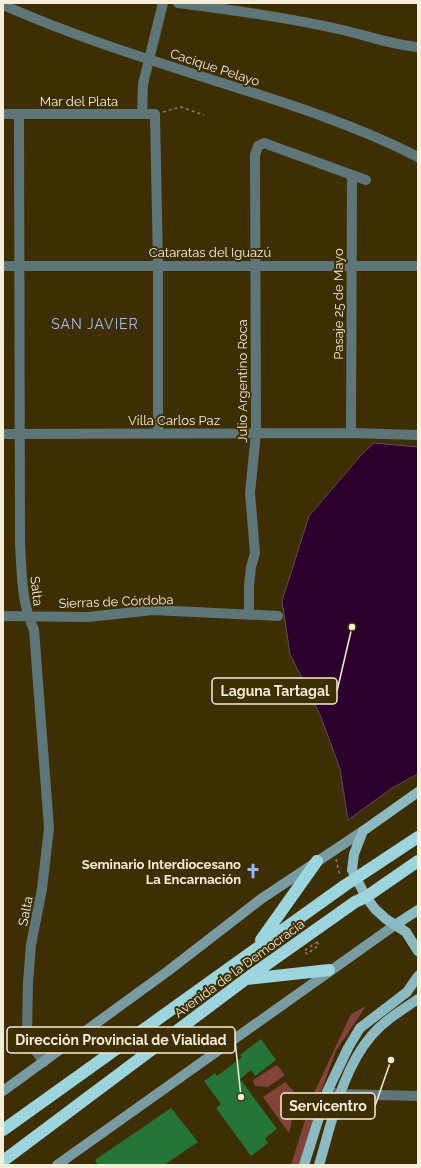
<svg xmlns="http://www.w3.org/2000/svg" width="421" height="1168" font-family="Raleway,sans-serif">
<style>
.green{fill:#82433b}
.water{fill:#2b002b;stroke:#68475f}
.building{fill:#257438}
.lines{fill:none;stroke-linecap:round;stroke-linejoin:round}
.path{stroke:#8c805f;stroke-width:1.5;stroke-dasharray:3 3;stroke-linecap:butt}
.street{stroke:#5f7679;stroke-width:10}
.secondary{stroke:#789ca2;stroke-width:10}
.primary{stroke:#8bbac2;stroke-width:10}
.highway{stroke:#9cd5de;stroke-width:12}
.labels{text-anchor:middle;stroke-width:4;stroke-linejoin:round;paint-order:stroke}
.street-label{font-size:13px;fill:#f7eed9;stroke:#3d2e04}
.poi-label{font-size:13px;font-weight:bold;fill:#f7eed9;stroke:#3d2e04;text-anchor:end}
.neighbourhood-label{font-size:14px;letter-spacing:1px;fill:#a8bdf2;stroke:#3d2e04}
.leader{fill:none;stroke:#f7eed9;stroke-width:1.5}
.callout-dot{fill:#f7eed9;stroke:#3d2e04;stroke-width:1.5}
.callout{fill:#3d2e04;stroke:#f7eed9;stroke-width:1.5}
.callout-label{font-size:14px;text-anchor:middle;font-weight:bold;fill:#f7eed9}
</style>
<rect width="100%" height="100%" fill="#3d2e04"/>
<path class="green" d="M366,1006L336,1051L317,1102L301,1165H291L313,1095L351,1014Z
M277,1065L285,1075L268,1087L255,1086L253,1080Z
M285,1082L298,1096L289,1133L263,1097Z"/>
<path class="water" d="M374,443L418,447V774L392,788L348,820L340,769L321,717L290,654L282,601L309,516L362,454Z"/>
<path class="building" d="M261,1039L276,1060L255,1076L251,1070L240,1079L277,1129L265,1138L268,1143L251,1156L216,1108L221,1104L204,1081L215,1073L217,1076L242,1057L240,1055Z
M171,1108L198,1142L164,1165H98L95,1160Z"/>
<g class="lines">
<path class="path" d="M163,112L181,107L204,115
M336,859L340,876
M317,942L319,945L307,954L304,951Z"/>
<path class="street" d="M178,3C234,10 291,18 347,31C371,37 393,45 418,47
M3,5C51,26 101,44 151,60C240,90 334,114 418,157
M3,114H155L158,265V433
M19,114L20,544C22,573 21,602 34,630L49,828L42,889L31,945L28,982L27,1031L31,1045L44,1062
M142,114L143,84L163,3
M3,266H418
M351,433L352,175
M3,434L351,433L418,435
M249,615V586L251,567L255,553L250,493L256,433L255,155L258,146L264,143L366,180
M3,616L88,617L153,610L278,616
M327,1092L339,1094L418,1096"/>
<path class="secondary" d="M3,1091L168,971L261,899L363,831
M57,1165L395,925"/>
<path class="primary" d="M418,792L363,831L354,854L352,870L366,897L375,909L386,919L406,932L418,951
M395,925L418,910
M304,1165L327,1092L348,1048L360,1028L407,992L418,976
M319,1165C332,1122 342,1069 372,1035C385,1020 402,1010 418,999"/>
<path class="highway" d="M261,940L317,861
M247,979L329,970
M3,1130L344,886L418,837
M3,1161L246,979L355,902L366,897L418,861"/>
</g>
<defs>
<symbol id="church-bare" viewBox="-9 -9 18 18"><path d="M-1.2-6h2.4v3.5h3.3v2.4h-3.3V6h-2.4V-.1h-3.3v-2.4h3.3Z" fill="#9ab5fd" stroke="#3d2e04" stroke-width="2.5" paint-order="stroke"/></symbol>
</defs>
<g fill-rule="evenodd">
<use href="#church-bare" x="242" y="860" width="22" height="22"/>
</g>
<g class="labels">
<g class="street-label">
<text transform="translate(215 67) rotate(18)" y="5">Cacique Pelayo</text>
<text x="79" y="106">Mar del Plata</text>
<text x="210" y="257">Cataratas del Iguazú</text>
<text transform="translate(338 304) rotate(-90)" y="5">Pasaje 25 de Mayo</text>
<text transform="translate(242 381) rotate(-90)" y="5">Julio Argentino Roca</text>
<text x="174" y="425">Villa Carlos Paz</text>
<text transform="translate(37 591) rotate(83)" y="5">Salta</text>
<text transform="translate(116 601) rotate(-2)" y="5">Sierras de Córdoba</text>
<text transform="translate(25 911) rotate(-79)" y="5">Salta</text>
<text transform="translate(239 968) rotate(-36)" y="5">Avenida de la Democracia</text>
</g>
<g class="poi-label">
<text x="241" y="869">Seminario Interdiocesano<tspan x="241" dy="15">La Encarnación</tspan></text>
</g>
<g class="neighbourhood-label">
<text x="95" y="329">SAN JAVIER</text>
</g>
</g>
<path class="leader" d="M352 627L337 691M241 1097L235 1040M391 1060L375 1106"/>
<g class="callout-dot">
<circle cx="352" cy="627" r="4"/>
<circle cx="241" cy="1097" r="4"/>
<circle cx="391" cy="1060" r="4"/>
</g>
<g class="callout">
<rect x="212" y="678" width="125" height="26" rx="4"/>
<rect x="7" y="1027" width="228" height="26" rx="4"/>
<rect x="281" y="1093" width="94" height="26" rx="4"/>
</g>
<g class="callout-label">
<text x="275" y="696">Laguna Tartagal</text>
<text x="121" y="1045">Dirección Provincial de Vialidad</text>
<text x="328" y="1111">Servicentro</text>
</g>
<rect width="421" height="1168" fill="none" stroke="#f7eed9" stroke-width="8"/>
</svg>
